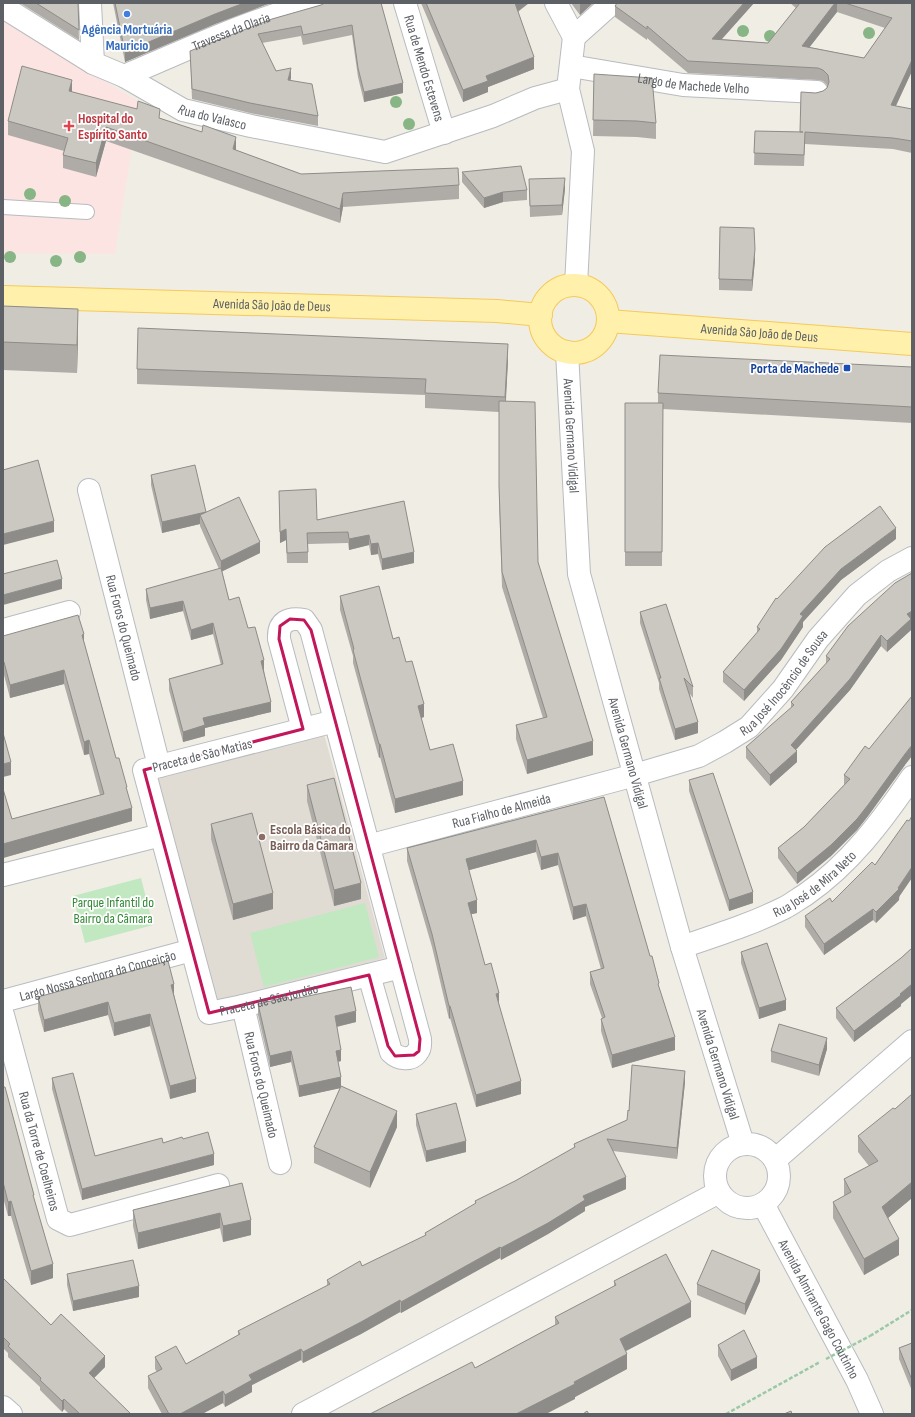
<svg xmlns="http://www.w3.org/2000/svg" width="915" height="1417" font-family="'Sofia Sans Condensed',sans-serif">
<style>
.education{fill:#e0dcd3}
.medical{fill:#fce4e2}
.park{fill:#c1e8c1}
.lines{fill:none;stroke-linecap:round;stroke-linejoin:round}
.lane-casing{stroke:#b8bbbf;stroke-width:16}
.street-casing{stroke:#b8bbbf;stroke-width:24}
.primary-casing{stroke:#f6c958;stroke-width:24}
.path{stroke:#9ac9a7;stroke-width:2.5;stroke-dasharray:4 2;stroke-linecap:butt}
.lane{stroke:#fff;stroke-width:14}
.street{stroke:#fff;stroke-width:22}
.primary{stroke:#fff1ab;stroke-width:22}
.path-bridge{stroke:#9ac9a7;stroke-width:2.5;stroke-dasharray:4 2;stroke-linecap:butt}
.tree{fill:#88b585}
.wall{fill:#afaca7;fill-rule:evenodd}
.shaded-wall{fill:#8e8c88}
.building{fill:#cbc8c2;stroke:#8e8c88}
.marked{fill:none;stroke:#c2185b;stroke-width:3;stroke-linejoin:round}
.shop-dot{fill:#3f7fe0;stroke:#fff;stroke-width:1.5}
.health-dot{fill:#e0444e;stroke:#fff;stroke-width:1.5}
.transit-dot{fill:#1a4fb4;stroke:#fff;stroke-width:1.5}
.education-dot{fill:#8d6e63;stroke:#fff;stroke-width:1.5}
.labels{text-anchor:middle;stroke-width:3.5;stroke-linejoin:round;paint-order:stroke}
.shop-label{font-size:14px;font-weight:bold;fill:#366cbe;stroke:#fff}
.street-label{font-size:14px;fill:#5d6166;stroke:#fff}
.health-label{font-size:14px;font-weight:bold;fill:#be3a42;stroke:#fff;text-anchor:start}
.transit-label{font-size:14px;font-weight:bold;fill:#164399;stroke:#fff;text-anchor:end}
.education-label{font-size:14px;font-weight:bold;fill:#785e54;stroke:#fff;text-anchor:start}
.park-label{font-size:14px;fill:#338737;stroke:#fff}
</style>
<rect width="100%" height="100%" fill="#f0ede5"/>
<path class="education" d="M324,734L385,958L225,1001H220L215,997L157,780L160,777Z"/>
<path class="medical" d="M3,19L139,102L115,254L3,253Z"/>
<path class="park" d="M141,878L153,925L85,943L73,896Z
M365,903L379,957L264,987L250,933Z"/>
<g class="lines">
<defs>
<path id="lane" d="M3,207L87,212"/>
<g id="street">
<path d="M90,3L93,63"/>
<path id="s1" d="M405,3L444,133"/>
<path d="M556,3L574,37"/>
<path id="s2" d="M3,7L93,63L124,76L183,110L251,126L385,152L493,116L535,98L568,89"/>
<path d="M574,37L568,89L583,151L576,285"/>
<path d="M574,37L612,3"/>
<path id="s3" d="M571,66L683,85L817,92"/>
<path id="s4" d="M124,76C187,50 251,18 318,3"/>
<path id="s5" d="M567,352L579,574L682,947L743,1144"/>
<path id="s6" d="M89,490L159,766"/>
<path d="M3,630L69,612"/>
<path id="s7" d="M335,721L144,770L209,1013L243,1006L401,967"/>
<path d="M303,729L279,639C278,622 288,617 304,620L311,630L420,1039C420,1043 421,1048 418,1051C412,1062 398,1059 391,1052L369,975"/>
<path id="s8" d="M368,846L635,775L699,756L725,742L749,727L783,689L818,639L857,595L888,571L912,558"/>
<path d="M3,875L161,835"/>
<path id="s9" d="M682,947C717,935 752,924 784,908C792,904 798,899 805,895C850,864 882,821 912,777"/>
<path id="s10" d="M3,1001L192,950"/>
<path id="s11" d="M243,1006L280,1163"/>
<path id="s12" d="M3,1015L58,1219L70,1225L218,1185"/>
<circle cx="747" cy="1176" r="32"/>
<path d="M775,1160L912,1041"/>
<path id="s13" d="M763,1204L857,1380L872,1414"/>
<path d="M3,1407L11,1414"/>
<path d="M303,1414L719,1192"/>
</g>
<g id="primary">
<circle cx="574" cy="319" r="34"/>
<path id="s14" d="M3,297L497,311L541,315"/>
<path id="s15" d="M608,321L912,344"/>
</g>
</defs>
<use href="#lane" class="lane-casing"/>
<use href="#street" class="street-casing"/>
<use href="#primary" class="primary-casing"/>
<path class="path" d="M870,1336L912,1310
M726,1414L820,1362"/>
<use href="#lane" class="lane"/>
<use href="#street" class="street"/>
<use href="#primary" class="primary"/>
<path class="path-bridge" d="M826,1359L870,1336"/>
</g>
<g class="tree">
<circle cx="743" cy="31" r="6"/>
<circle cx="869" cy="33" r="6"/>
<circle cx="770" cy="36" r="6"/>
<circle cx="396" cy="102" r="6"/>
<circle cx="409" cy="124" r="6"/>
<circle cx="30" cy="194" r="6"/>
<circle cx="65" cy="201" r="6"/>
<circle cx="10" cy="257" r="6"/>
<circle cx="80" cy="257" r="6"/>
<circle cx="56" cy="261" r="6"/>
</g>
<path class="wall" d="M20,3H78L79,40Z
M113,3H272L265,5L215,24L125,62Z
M381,3L403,93L364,102L358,77L352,35L303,45L301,36L262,43L276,71L291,78L290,80L318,116V126L250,113L192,99L190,51L321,5Z
M421,3H529L518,12L534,69L488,87V92L463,102Z
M571,3H593L580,15Z
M754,3L722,39L768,43L796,8L790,3H912V71L896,106L912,109V153L893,149L805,144L804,166L754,165L755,131L800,132L816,93L823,91L827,88L828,86L823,81L818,80L688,73L647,38V40L615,17V6ZM837,12L885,28L864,58L809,47Z
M594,74L656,123V139L637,137L593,136Z
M72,92L160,118L236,150L301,174L459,185V199L343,207L340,223L106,141L96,177L63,168V155L64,151L8,135V121Z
M462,172L527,190V200L503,202L484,208L462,182Z
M529,179L565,189L562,215L530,217Z
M755,260L752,291L719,290V279Z
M3,306L78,337L77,373L3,370Z
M508,360L506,401L538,562L593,755L527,774L516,739V725L543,718L502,587L499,500V412L425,408V395L137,384V369Z
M912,367V423L663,409L662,566H625V403H658V393Z
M151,475L206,512L260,553L222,571L229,600L248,628L264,670L271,712L205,728V736L183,742L169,690V679L221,665L213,634L191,640L183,611L150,619L146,600V589L219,569L200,526V524L162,533L151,485Z
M279,491L317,520L404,501L414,563L382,570L378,554L371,555L369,545L349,550L348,543L308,544V563H287L286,540L280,543Z
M896,539L841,580L803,622V627L781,660L744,701L723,682V672L757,633V627L777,599Z
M912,573V622L911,623V630L887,652L881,646L850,690L796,750L797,762L770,786L746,758V747L791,708V702L826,664V656Z
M340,596L393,639L406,662L424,717L421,718L430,750L463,795L395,813L380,757L379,758L353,663V656L340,610Z
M640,612L693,687V698L690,694L698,733L675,740L659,689V683L640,623Z
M3,636L84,642L116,758L127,791L132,821L3,858V789L12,819L100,795L89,754L84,755L64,684L10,698L4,675H3Z
M869,749L905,765L868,816L857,830L831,856L797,884L778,858V848L804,827L844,785V775Z
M689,780L753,903L729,911L689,791Z
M307,785L361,899L334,906L307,801Z
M604,797L659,988L675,1050L612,1068L601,1031V1019L602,1018L590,984V972L601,969L586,916L573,920L558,865L541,870L536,852L469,870L477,913L471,914L485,965L499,1004L521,1094L476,1107L450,1018L449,1019L432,947L407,861V848Z
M909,821L899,900L876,923L873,920L824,955L805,927V916L832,902L875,865Z
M211,824L273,909L233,920L211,839Z
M912,948V995L901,1004V1006L854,1042L836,1018V1008L901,958Z
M741,952L786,1010L759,1019L741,963Z
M174,994L196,1092L170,1099L150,1026L114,1036L108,1015L44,1032L38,1010V997Z
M289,1000L356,1022L337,1027L341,1061L338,1062L341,1086L397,1127L370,1188L314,1163V1147L340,1088L299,1097L291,1062L270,1067L258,1015V1004Z
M827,1049L819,1076L771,1062V1051Z
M52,1078L95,1156L183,1139L214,1165L82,1200L52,1089Z
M685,1082L677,1159L613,1151L626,1189L585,1207V1211L548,1234L501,1260L500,1258L401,1313L400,1312L361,1334L303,1363L301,1360L252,1385V1392L225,1407L223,1403L202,1414H162L148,1388V1376L157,1372L155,1369V1357L186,1364L238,1335V1331L327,1286V1280L362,1266L425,1236V1233L475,1204V1201L515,1181L574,1148V1144L627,1120L629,1111Z
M3,1087L34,1200L53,1278L31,1285L11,1216H8L3,1197Z
M912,1094V1198L888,1218L899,1255L864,1275L833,1218V1202L845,1196L844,1195V1179L869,1166L858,1152V1136L895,1109Z
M416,1114L466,1152L426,1162L416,1125Z
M242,1183L251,1235L223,1242L220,1228L138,1249L133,1226V1210Z
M67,1274L139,1297L73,1311L67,1285Z
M3,1278L51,1325L105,1367L94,1378L131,1414H69L64,1409L62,1412L40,1390V1387L8,1357V1353L3,1348Z
M614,1281L691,1317L626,1351L627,1369L575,1397V1399L475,1368L555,1325V1317L614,1287Z
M760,1281L745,1315L697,1295V1284Z
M912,1343V1391L899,1359V1348Z
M718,1345L757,1368L731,1381L718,1356Z"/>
<path class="shaded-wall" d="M244,3H272L265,5L215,24L125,62V52L215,14Z
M514,3H529L514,14Z
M580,3H593L580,15Z
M744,3H754L712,50V39Z
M835,3H837V12L802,57V46Z
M4,21V40L3,43V24Z
M534,57V69L488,87V92L463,102V90L486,76Z
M912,60V71L891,116V105Z
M291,68V78L288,90V80Z
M72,80V94L69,91Z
M403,83V93L364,102V92Z
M106,127V141L96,177V163Z
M236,137V151L233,149Z
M565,178V189L562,215V205Z
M503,192V202L484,208V198Z
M343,193V207L340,223V209Z
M755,249V260L752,291V280Z
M78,309V337L77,373V345Z
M508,344V360L505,412V397Z
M206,512V523L200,515V524L162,533V522Z
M54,521V532L3,545V534Z
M896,528V539L841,580L803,622V627L781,660L744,701V690L800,614L841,569Z
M286,529V540L280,543V532Z
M369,535V545L349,550V539Z
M260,542V553L221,572V561Z
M378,543V554L371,555V544Z
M414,552V563L382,570V559Z
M62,579V589L3,605V595Z
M183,601V611L150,619V608Z
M912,611V622L911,623V630L887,652V641L907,614Z
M213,623V634L191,640V630Z
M84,634V648L82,635Z
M881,635V646L850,690L791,755V745Z
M264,660V670L261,671V661Z
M3,662H4V675H3Z
M64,670V684L10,698V685Z
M271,702V712L205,728V736L183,742V732L203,718Z
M424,704V717L418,719V706Z
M698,722V733L675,740V729Z
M89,740V754L84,755V742Z
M593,741V755L527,774V760Z
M379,744H380V757L379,758Z
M912,745V756L905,765L868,816L857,830L831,856L797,884V873L905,754Z
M797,751V762L770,786V775Z
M11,762V775L3,777V764Z
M463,781V795L395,813V799Z
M132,808V821L3,858V844Z
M536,840V852L466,871V859Z
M558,853V865L541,870V857Z
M912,867V878L899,897V900L876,923V912L898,888Z
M361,883V899L334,906V890Z
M753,892V903L729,911V900Z
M273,893V909L233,920V904Z
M477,900V913L468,915V903Z
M586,904V916L573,920V907Z
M873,909V920L824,955V944Z
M174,984V997L171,985Z
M912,984V995L901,1004V1006L854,1042V1031Z
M499,993V1005L496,994Z
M786,1000V1010L759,1019V1008Z
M108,1002V1015L44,1032V1020Z
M449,1006H450V1018L449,1019Z
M356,1011V1022L335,1027V1016Z
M150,1014V1026L114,1036V1023Z
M675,1037V1050L612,1068V1055Z
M827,1038V1049L819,1076V1065Z
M341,1050V1061L336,1062V1051Z
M291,1051V1062L270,1067V1056Z
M685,1071V1082L677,1159V1148Z
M341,1077V1088L299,1097V1086Z
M196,1079V1092L170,1099V1086Z
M521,1081V1094L476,1107V1095Z
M397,1111V1127L370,1188V1172Z
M466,1141V1152L426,1162V1151Z
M214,1154V1165L82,1200V1189Z
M626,1177V1189L585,1207V1211L548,1234L501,1260V1248L583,1196Z
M912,1182V1198L882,1223V1207Z
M11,1201V1216H8V1202Z
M220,1213V1228L138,1249V1233Z
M251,1220V1235L223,1242V1226Z
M899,1239V1255L864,1275V1259Z
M500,1247V1258L401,1313V1302Z
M53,1264V1278L31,1285V1271Z
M760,1270V1281L745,1315V1304Z
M139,1286V1297L73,1311V1301Z
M400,1300V1312L361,1334L303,1363V1352Z
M691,1302V1317L620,1354V1339Z
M301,1349V1360L252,1385V1392L225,1407V1395L249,1375Z
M627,1354V1369L575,1397V1399L546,1414H516L574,1382Z
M105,1356V1367L89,1383V1373Z
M757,1357V1368L731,1381V1370Z
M223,1391V1403L202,1414H180Z
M64,1399V1409L62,1412V1401Z"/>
<path class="building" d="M36,3H78L79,30Z
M115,3H244L215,14L125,52Z
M325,3H381L403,83L364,92L358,68L352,25L303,35L301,26L258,34L276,71L291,68L288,80L312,84L318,116L250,103L192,89L190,51L272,19L321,5Z
M426,3H515L534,57L486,76L488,81L463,90Z
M617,3H744L712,39L768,43L800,3H835L802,46L864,58L892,18L845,3H912V60L891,105L912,109V141L893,138L805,132L804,155L754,153L755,131L803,132H800L801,92L816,93L823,91L827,88L829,82L828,75L823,70L818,68L688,61L647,26V29L615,6Z
M22,66L72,80L69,91L137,109L138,101L160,109L159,118L202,132L203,125L236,137L233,149L301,174L458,168L459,185L343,193L340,209L106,127L96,163L63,155L68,138L8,121Z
M594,74L652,78L656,123L637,121L593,120Z
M521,166L527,190L503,192L484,198L462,172Z
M565,178L562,205L530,206L529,179Z
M720,227L754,228L755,249L752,280L719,279Z
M3,306L78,309L77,345L3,342Z
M138,328L508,344L505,397L425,393L426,379L137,369Z
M660,355L912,367V407L658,393Z
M499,401L535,402L538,562L593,741L527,760L516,725L547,717L502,572L499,486Z
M625,403H663L662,552H625Z
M38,460L54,521L3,534V470Z
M195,465L206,512L162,522L151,475Z
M316,489L317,520L404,501L414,552L382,559L378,543L371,544L369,535L349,539L348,532L307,533L308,552L287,553L286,529L280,532L279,491Z
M239,497L260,542L221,561L200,515Z
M880,506L896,528L841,569L800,614L803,616L781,649L744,690L723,672L760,629L757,627L776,598L777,599L825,547Z
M57,560L62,579L3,595V574Z
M221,568L229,600L239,597L248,628L255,627L264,660L261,661L271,702L203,718L205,725L183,732L169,679L223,664L213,623L191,630L183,601L150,608L146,589Z
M912,573V611L907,614L911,619L887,641L881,635L850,679L791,745L797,751L770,775L746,747L794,705L791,702L830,659L826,656L848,626L895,583Z
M379,586L393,639L399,637L406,662L412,661L424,704L418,706L430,750L453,744L463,781L395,799L380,744H379L362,684L353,650L354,649L340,596Z
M666,604L693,687L684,678L698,722L675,729L659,678H661L640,612Z
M78,615L84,634L82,635L116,758H119L127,787H126L132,808L3,844V789L12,819L104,794L89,740L84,742L64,670L10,685L4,662H3V636Z
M912,696V745L905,754L868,805L857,819L831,845L797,873L778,848L804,827L850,779L844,775L865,746L869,749Z
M3,733L11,762L3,764Z
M713,773L753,892L729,900L689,780Z
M334,778L361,883L334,890L307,785Z
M604,797L650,956H652L659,983L658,984L675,1037L612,1055L601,1019L605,1017L590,972L604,968L586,904L573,907L558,853L541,857L536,840L466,859L477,900L468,903L485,965L491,963L499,993L496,994L521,1081L476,1095L450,1006H449L432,934L407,848Z
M252,813L273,893L233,904L211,824Z
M912,816V867L898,888L899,889L876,912L873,909L824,944L805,916L830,898L832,902L872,862L875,865L907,820L909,821Z
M767,943L786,1000L759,1008L741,952Z
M912,948V984L900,994L901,995L854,1031L836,1008L901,958Z
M168,961L174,984L171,985L196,1079L170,1086L150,1014L114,1023L108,1002L44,1020L38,997Z
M351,987L356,1011L335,1016L341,1050L336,1051L341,1077L299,1086L291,1051L270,1056L258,1004L288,997L289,1000Z
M779,1024L827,1038L819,1065L771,1051Z
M632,1065L685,1071L677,1148L607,1139L626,1177L583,1196L585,1200L548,1223L501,1248L500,1247L401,1302L400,1300L361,1322L303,1352L301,1349L249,1375L252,1380L225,1395L223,1391L180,1414H169L148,1376L162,1369L155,1357L176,1346L186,1364L240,1334L238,1331L330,1284L327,1280L360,1261L362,1266L426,1235L425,1233L476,1203L475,1201L515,1181L575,1147L574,1144L627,1120L628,1110L629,1111Z
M73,1073L95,1156L162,1138L163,1143L182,1137L183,1139L208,1132L214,1154L82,1189L52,1078Z
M341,1086L397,1111L370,1172L314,1147Z
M3,1087H5L34,1195H33L53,1264L31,1271L11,1201L8,1202L3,1182Z
M912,1094V1182L882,1207L899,1239L864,1259L833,1202L851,1192L844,1179L878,1161L858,1136L893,1108L895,1109Z
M456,1103L466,1141L426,1151L416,1114Z
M242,1183L251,1220L223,1226L220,1213L138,1233L133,1210Z
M712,1250L760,1270L745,1304L697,1284Z
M666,1254L691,1302L620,1339L627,1354L574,1382L575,1384L516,1414H370L472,1362L475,1368L559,1323L555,1317L616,1285L614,1281Z
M133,1260L139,1286L73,1301L67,1274Z
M3,1278L51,1325L61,1314L105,1356L89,1373L131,1414H80L64,1399L62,1401L40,1380L41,1378L8,1346L10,1344L3,1337Z
M744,1330L757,1357L731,1370L718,1345Z
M912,1343V1380L899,1348Z
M587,1411L589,1414H583Z
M791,1411L792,1414H784Z"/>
<path class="marked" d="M290,619L304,620L311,630L420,1039L419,1051L414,1055L395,1056L388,1046L369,975L209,1013L144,770L303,729L279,639L280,626Z"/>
<circle class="shop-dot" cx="127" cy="14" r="4"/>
<path class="health-dot" d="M67 120h4v4h4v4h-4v4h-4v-4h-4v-4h4z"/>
<rect class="transit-dot" x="843" y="364" width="8" height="8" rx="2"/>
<circle class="education-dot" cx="262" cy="837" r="4"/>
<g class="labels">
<g class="shop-label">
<text x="127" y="34">Agência Mortuária<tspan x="127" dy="16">Mauricio</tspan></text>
</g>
<g class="street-label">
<text dy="5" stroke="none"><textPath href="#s4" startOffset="116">Travessa da Olaria</textPath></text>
<text dy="5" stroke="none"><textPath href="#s1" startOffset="68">Rua de Mendo Estevens</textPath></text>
<text dy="5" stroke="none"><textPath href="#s3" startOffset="124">Largo de Machede Velho</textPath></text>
<text dy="5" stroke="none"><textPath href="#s2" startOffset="238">Rua do Valasco</textPath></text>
<text dy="5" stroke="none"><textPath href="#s14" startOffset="269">Avenida São João de Deus</textPath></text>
<text dy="5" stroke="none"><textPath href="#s15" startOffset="152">Avenida São João de Deus</textPath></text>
<text dy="5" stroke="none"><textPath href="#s5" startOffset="84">Avenida Germano Vidigal</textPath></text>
<text dy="5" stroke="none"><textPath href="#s6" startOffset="142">Rua Foros do Queimado</textPath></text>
<text dy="5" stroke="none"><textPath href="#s8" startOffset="457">Rua José Inocêncio de Sousa</textPath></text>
<text dy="5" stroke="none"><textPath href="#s5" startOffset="408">Avenida Germano Vidigal</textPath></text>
<text transform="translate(202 755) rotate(-14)" y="5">Praceta de São Matias</text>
<text dy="5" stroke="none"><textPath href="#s8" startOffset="138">Rua Fialho de Almeida</textPath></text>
<text dy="5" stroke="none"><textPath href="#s9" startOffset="148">Rua José de Mira Neto</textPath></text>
<text dy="5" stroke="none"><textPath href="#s10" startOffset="98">Largo Nossa Senhora da Conceição</textPath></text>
<text dy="5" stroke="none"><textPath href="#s7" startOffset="510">Praceta de São Jordão</textPath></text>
<text dy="5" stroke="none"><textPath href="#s5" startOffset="732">Avenida Germano Vidigal</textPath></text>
<text dy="5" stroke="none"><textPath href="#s11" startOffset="81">Rua Foros do Queimado</textPath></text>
<text dy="5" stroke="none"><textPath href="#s12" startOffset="141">Rua da Torre de Coelheiros</textPath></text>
<text dy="5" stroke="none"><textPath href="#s13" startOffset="119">Avenida Almirante Gago Coutinho</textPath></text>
</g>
<g class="health-label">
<text x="78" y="123">Hospital do<tspan x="78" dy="16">Espírito Santo</tspan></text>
</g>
<g class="transit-label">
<text x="839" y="373">Porta de Machede</text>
</g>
<g class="education-label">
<text x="270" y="834">Escola Básica do<tspan x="270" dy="16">Bairro da Câmara</tspan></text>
</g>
<g class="park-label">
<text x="113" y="907">Parque Infantil do<tspan x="113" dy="16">Bairro da Câmara</tspan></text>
</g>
</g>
<rect width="915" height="1417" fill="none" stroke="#5d6166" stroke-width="8"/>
</svg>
